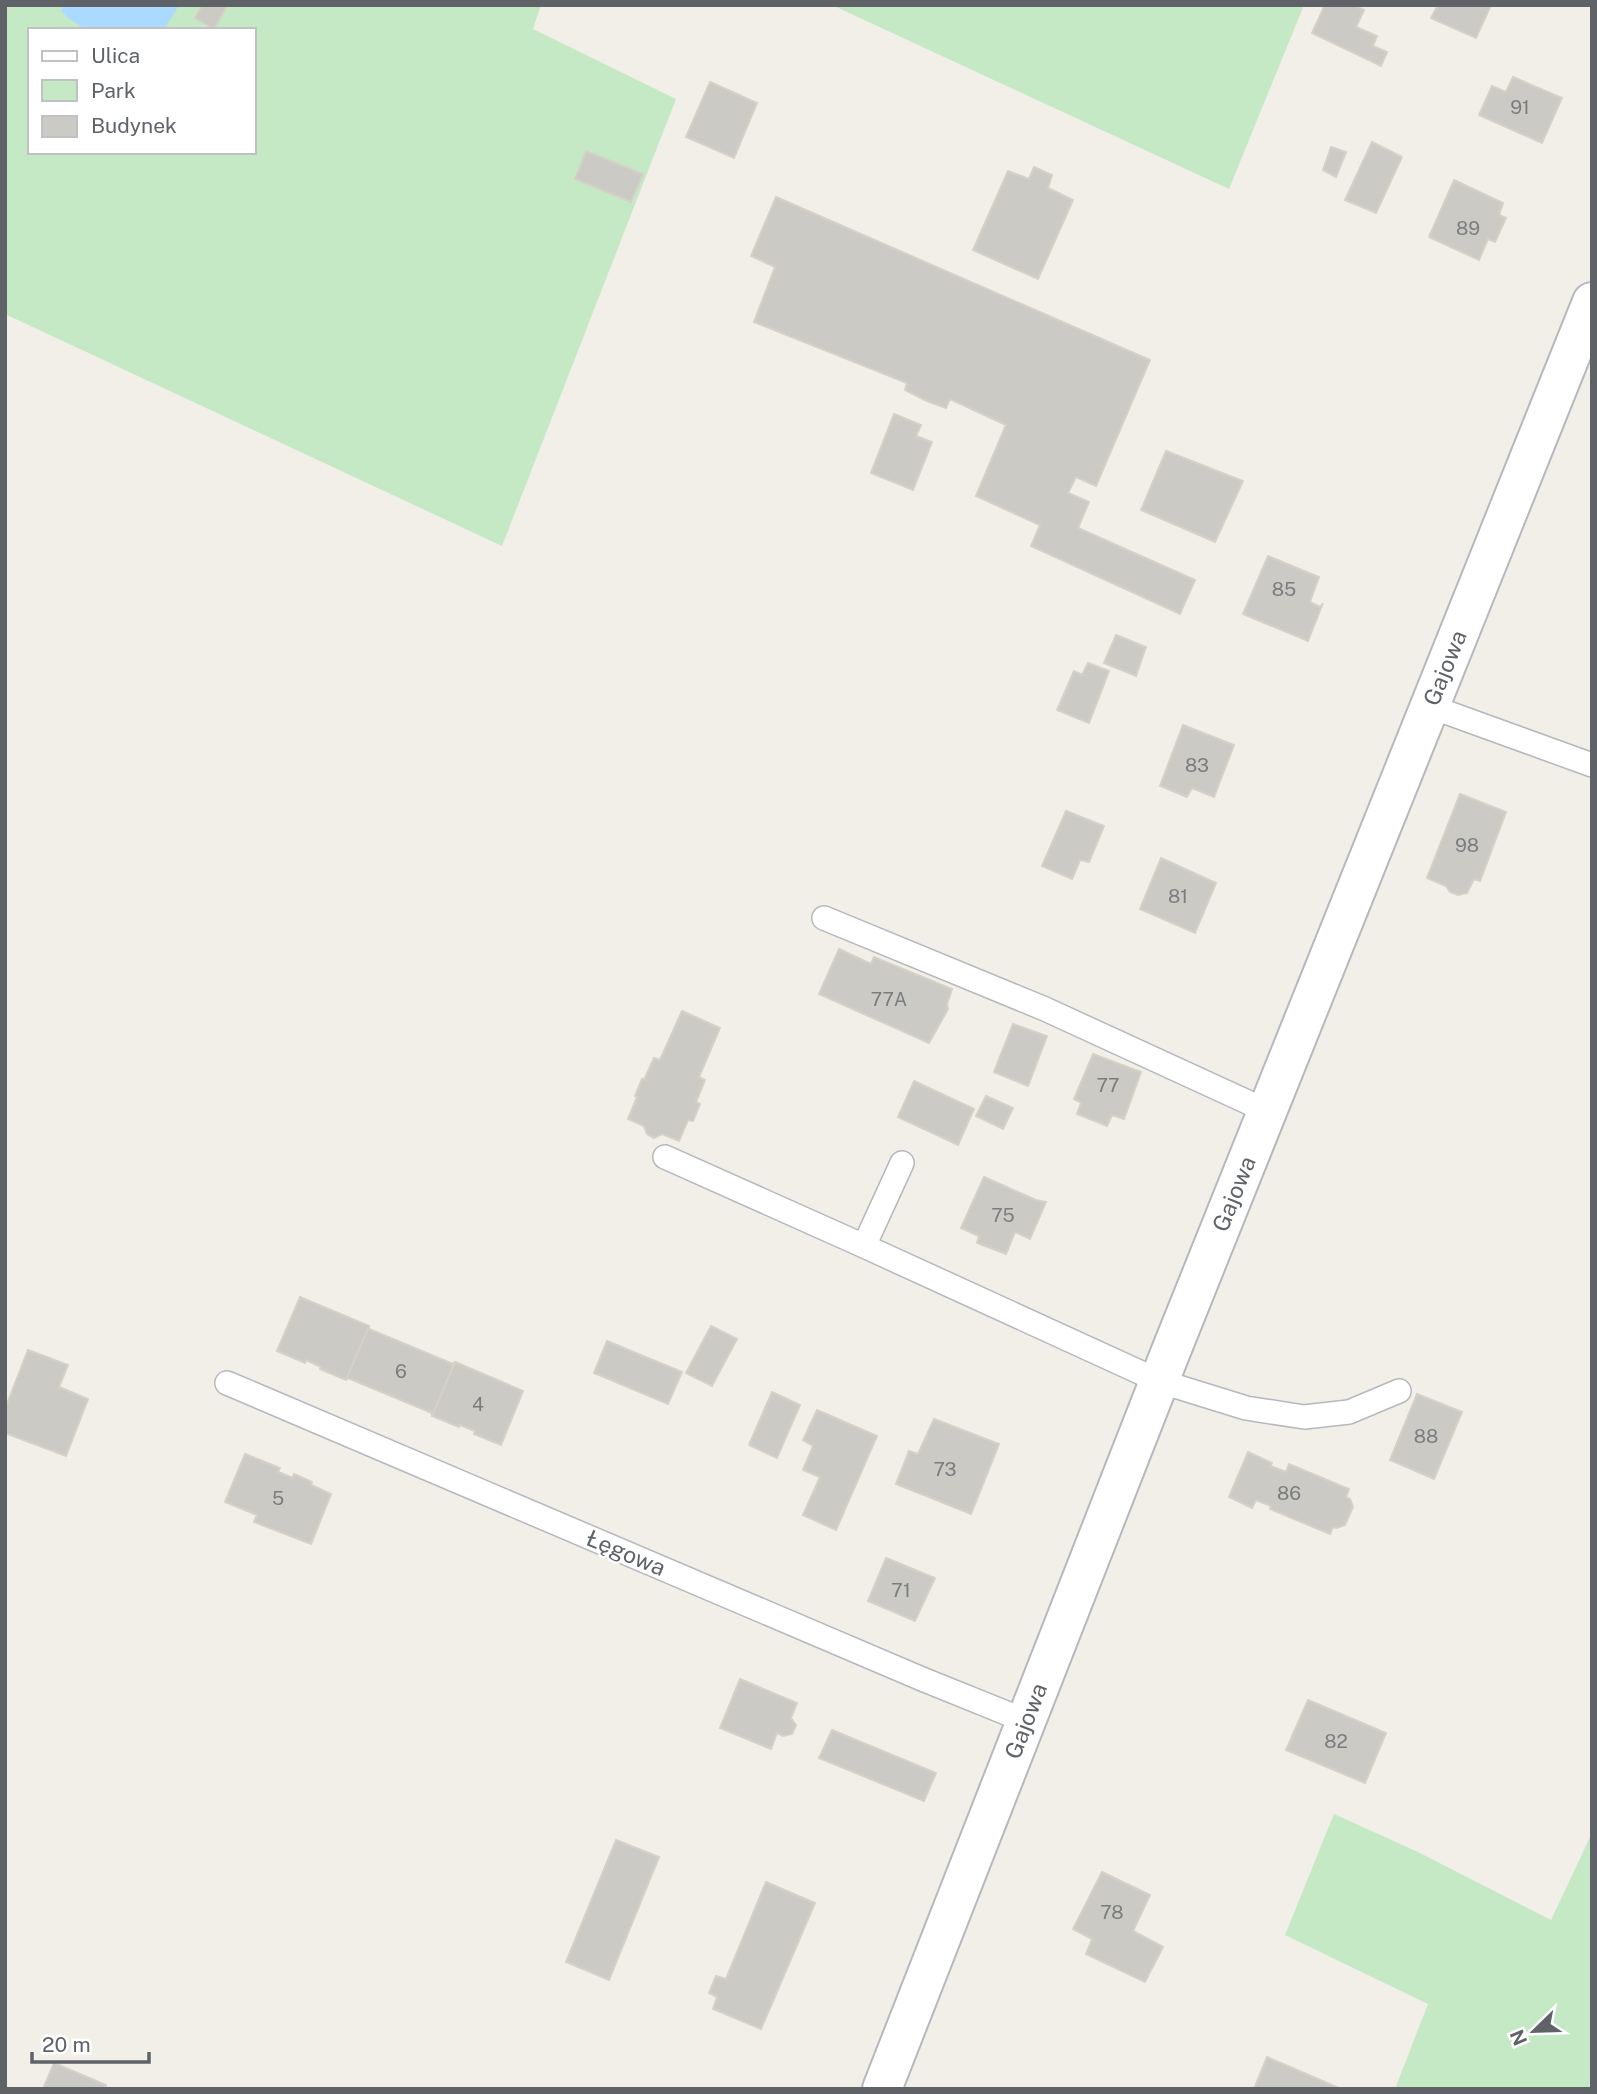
<svg xmlns="http://www.w3.org/2000/svg" width="1597" height="2094" font-family="'Public Sans',sans-serif">
<style>
.green{fill:#c5e8c5;fill-rule:evenodd}
.water{fill:#aadaff}
.building{fill:#cccac5;stroke:#d6d1c6;stroke-width:2}
.lines{fill:none;stroke-linecap:round;stroke-linejoin:round}
.lane-casing{stroke:#b5b8bc;stroke-width:26}
.street-casing{stroke:#b5b8bc;stroke-width:42}
.lane{stroke:#fff;stroke-width:23}
.street{stroke:#fff;stroke-width:38}
.labels{text-anchor:middle;stroke-width:5;stroke-linejoin:round;paint-order:stroke}
.number-label{font-size:19px;fill:#7a7d7f}
.street-label{font-size:23px;fill:#5f6368;stroke:#fff}
</style>
<rect width="100%" height="100%" fill="#f1efe8"/>
<path class="green" d="M5,5H541L533,29L676,99L502,546L5,314ZM30,30H254V152H30Z
M832,5H1304L1229,189Z
M1334,1814L1418,1852L1551,1920L1592,1833V2089H1395L1428,2004L1285,1935Z"/>
<path class="water" d="M64,5H179L164,30H87L68,18L61,11Z"/>
<path class="building" d="M202,5L227,6L214,29L195,18Z
M1325,5H1353L1364,10L1356,27L1377,36L1373,46L1387,52L1381,66L1312,33Z
M1438,5H1491L1476,38L1431,18Z
M1513,77L1562,98L1542,143L1479,115L1492,86L1506,92Z
M710,82L757,103L734,158L686,137Z
M1372,142L1402,157L1376,213L1345,200Z
M1331,147L1346,152L1336,177L1323,170Z
M586,151L643,174L631,202L575,179Z
M1034,167L1052,175L1048,188L1073,200L1038,279L973,250L1008,171L1029,179Z
M1454,180L1503,203L1499,215L1506,218L1495,242L1488,239L1479,260L1429,237Z
M776,197L1150,360L1096,486L1076,477L1068,493L1089,502L1078,528L1195,580L1180,614L1031,546L1040,525L976,496L1006,425L950,399L946,408L927,401L905,390L907,383L754,322L775,267L751,256Z
M894,414L921,425L916,436L932,442L913,490L871,473Z
M1166,451L1243,481L1215,542L1141,510Z
M1268,556L1319,577L1310,602L1320,607L1323,603L1308,641L1243,614Z
M1116,635L1146,647L1136,676L1104,663Z
M1088,663L1109,671L1089,723L1057,710L1074,671L1082,675Z
M1183,725L1234,745L1214,797L1192,788L1187,797L1160,786Z
M1460,794L1506,812L1480,881L1474,879L1467,893L1458,895L1450,892L1446,886L1427,878Z
M1066,811L1104,826L1089,862L1080,860L1072,879L1042,866Z
M1161,858L1216,883L1195,933L1140,909Z
M839,949L871,964L874,957L952,989L947,1004L948,1009L929,1043L819,994Z
M682,1011L720,1028L699,1077L705,1080L696,1102L700,1104L693,1121L688,1120L679,1141L662,1134L654,1138L647,1134L644,1126L628,1119L637,1097L635,1096L642,1079L644,1080L654,1058L660,1060Z
M1013,1024L1047,1036L1028,1086L994,1072Z
M1093,1054L1141,1072L1124,1119L1112,1115L1107,1126L1077,1114L1081,1103L1074,1099Z
M914,1081L974,1109L958,1145L898,1117Z
M986,1096L1013,1108L1003,1129L976,1116Z
M984,1177L1036,1200L1046,1202L1030,1239L1015,1232L1006,1254L977,1243L979,1236L961,1228Z
M300,1297L369,1326L346,1380L320,1369L321,1367L306,1360L305,1363L277,1351Z
M369,1326V1329L453,1364L455,1362L432,1416V1413L348,1378L346,1380Z
M711,1326L737,1339L712,1386L686,1373Z
M607,1341L682,1372L668,1404L594,1373Z
M28,1350L68,1365L59,1387L88,1399L66,1456L5,1433V1409Z
M455,1362L523,1391L501,1445L474,1434L475,1431L460,1425L459,1427L432,1416Z
M772,1392L800,1405L777,1458L749,1445Z
M1417,1394L1462,1412L1434,1479L1390,1460Z
M817,1410L877,1436L836,1530L803,1515L820,1477L803,1470L813,1446L803,1440Z
M934,1419L999,1444L971,1514L896,1484L909,1451L918,1454Z
M1248,1452L1272,1463L1270,1466L1286,1472L1289,1464L1349,1489L1346,1497L1350,1499L1353,1507L1345,1525L1337,1528L1333,1527L1330,1534L1270,1509L1271,1506L1256,1500L1252,1508L1229,1497Z
M245,1454L280,1468L278,1472L293,1478L294,1474L312,1482L311,1485L331,1494L311,1544L254,1522L257,1515L225,1502Z
M886,1558L935,1578L915,1621L868,1601Z
M740,1679L797,1703L791,1718L796,1725L792,1734L783,1736L777,1733L771,1749L720,1728Z
M1308,1700L1386,1733L1365,1783L1286,1750Z
M832,1730L936,1773L924,1801L819,1758Z
M616,1840L659,1857L609,1980L566,1962Z
M1102,1872L1150,1895L1133,1931L1163,1947L1145,1982L1086,1954L1092,1939L1073,1929Z
M766,1882L815,1903L761,2029L713,2009L717,1997L709,1993L716,1976L726,1979Z
M1267,2057L1341,2089H1254Z
M54,2063L106,2085L105,2089H43Z"/>
<g class="lines">
<defs>
<path id="lane" d="M1429,706L1592,765
M824,918L1045,1009L1267,1111
M665,1157L864,1246L1159,1381L1246,1408L1304,1417L1349,1412L1399,1391
M864,1246L902,1163
M227,1383L922,1679L1026,1721"/>
<path id="street" d="M882,2089L1171,1351L1592,302"/>
</defs>
<use href="#lane" class="lane-casing"/>
<use href="#street" class="street-casing"/>
<use href="#lane" class="lane"/>
<use href="#street" class="street"/>
</g>
<g class="labels">
<g class="number-label">
<text x="1520" y="114">91</text>
<text x="1468" y="235">89</text>
<text x="1284" y="596">85</text>
<text x="1197" y="772">83</text>
<text x="1467" y="852">98</text>
<text x="1178" y="903">81</text>
<text x="889" y="1006">77A</text>
<text x="1108" y="1092">77</text>
<text x="1003" y="1222">75</text>
<text x="401" y="1378">6</text>
<text x="478" y="1411">4</text>
<text x="1426" y="1443">88</text>
<text x="945" y="1476">73</text>
<text x="1289" y="1500">86</text>
<text x="278" y="1505">5</text>
<text x="901" y="1597">71</text>
<text x="1336" y="1748">82</text>
<text x="1112" y="1919">78</text>
</g>
<g class="street-label">
<text transform="translate(1445 668) rotate(-68)" y="8">Gajowa</text>
<text transform="translate(1234 1194) rotate(-68)" y="8">Gajowa</text>
<text transform="translate(626 1553) rotate(23)" y="8">Łęgowa</text>
<text transform="translate(1026 1721) rotate(-69)" y="8">Gajowa</text>
</g>
</g>
<rect width="1597" height="2094" fill="none" stroke="#5f6368" stroke-width="14"/>
<rect x="28" y="28" width="228" height="126" fill="#ffffff" stroke="#bfc1c3" stroke-width="2"/>
<rect x="42" y="51" width="35" height="10" fill="#ffffff" stroke="#bfc1c3" stroke-width="2"/>
<text x="91" y="63" font-size="21" fill="#5f6368">Ulica</text>
<rect x="42" y="80" width="35" height="21" fill="#c5e8c5" stroke="#bfc1c3" stroke-width="2"/>
<text x="91" y="98" font-size="21" fill="#5f6368">Park</text>
<rect x="42" y="116" width="35" height="21" fill="#cccac5" stroke="#bfc1c3" stroke-width="2"/>
<text x="91" y="133" font-size="21" fill="#5f6368">Budynek</text>
<g transform="translate(1534 2031) rotate(247)" stroke="#ffffff" stroke-width="5" paint-order="stroke">
<path d="M0-5L12 26L0 18L-12 26Z" fill="#5f6368"/>
<text y="-10" font-size="19" font-weight="bold" text-anchor="middle" fill="#5f6368">N</text>
</g>
<path d="M32 2052v10h117v-10" fill="none" stroke="#5f6368" stroke-width="3.5"/>
<text x="42" y="2052" font-size="21" fill="#5f6368" stroke="#ffffff" stroke-width="5" paint-order="stroke">20 m</text>
</svg>
